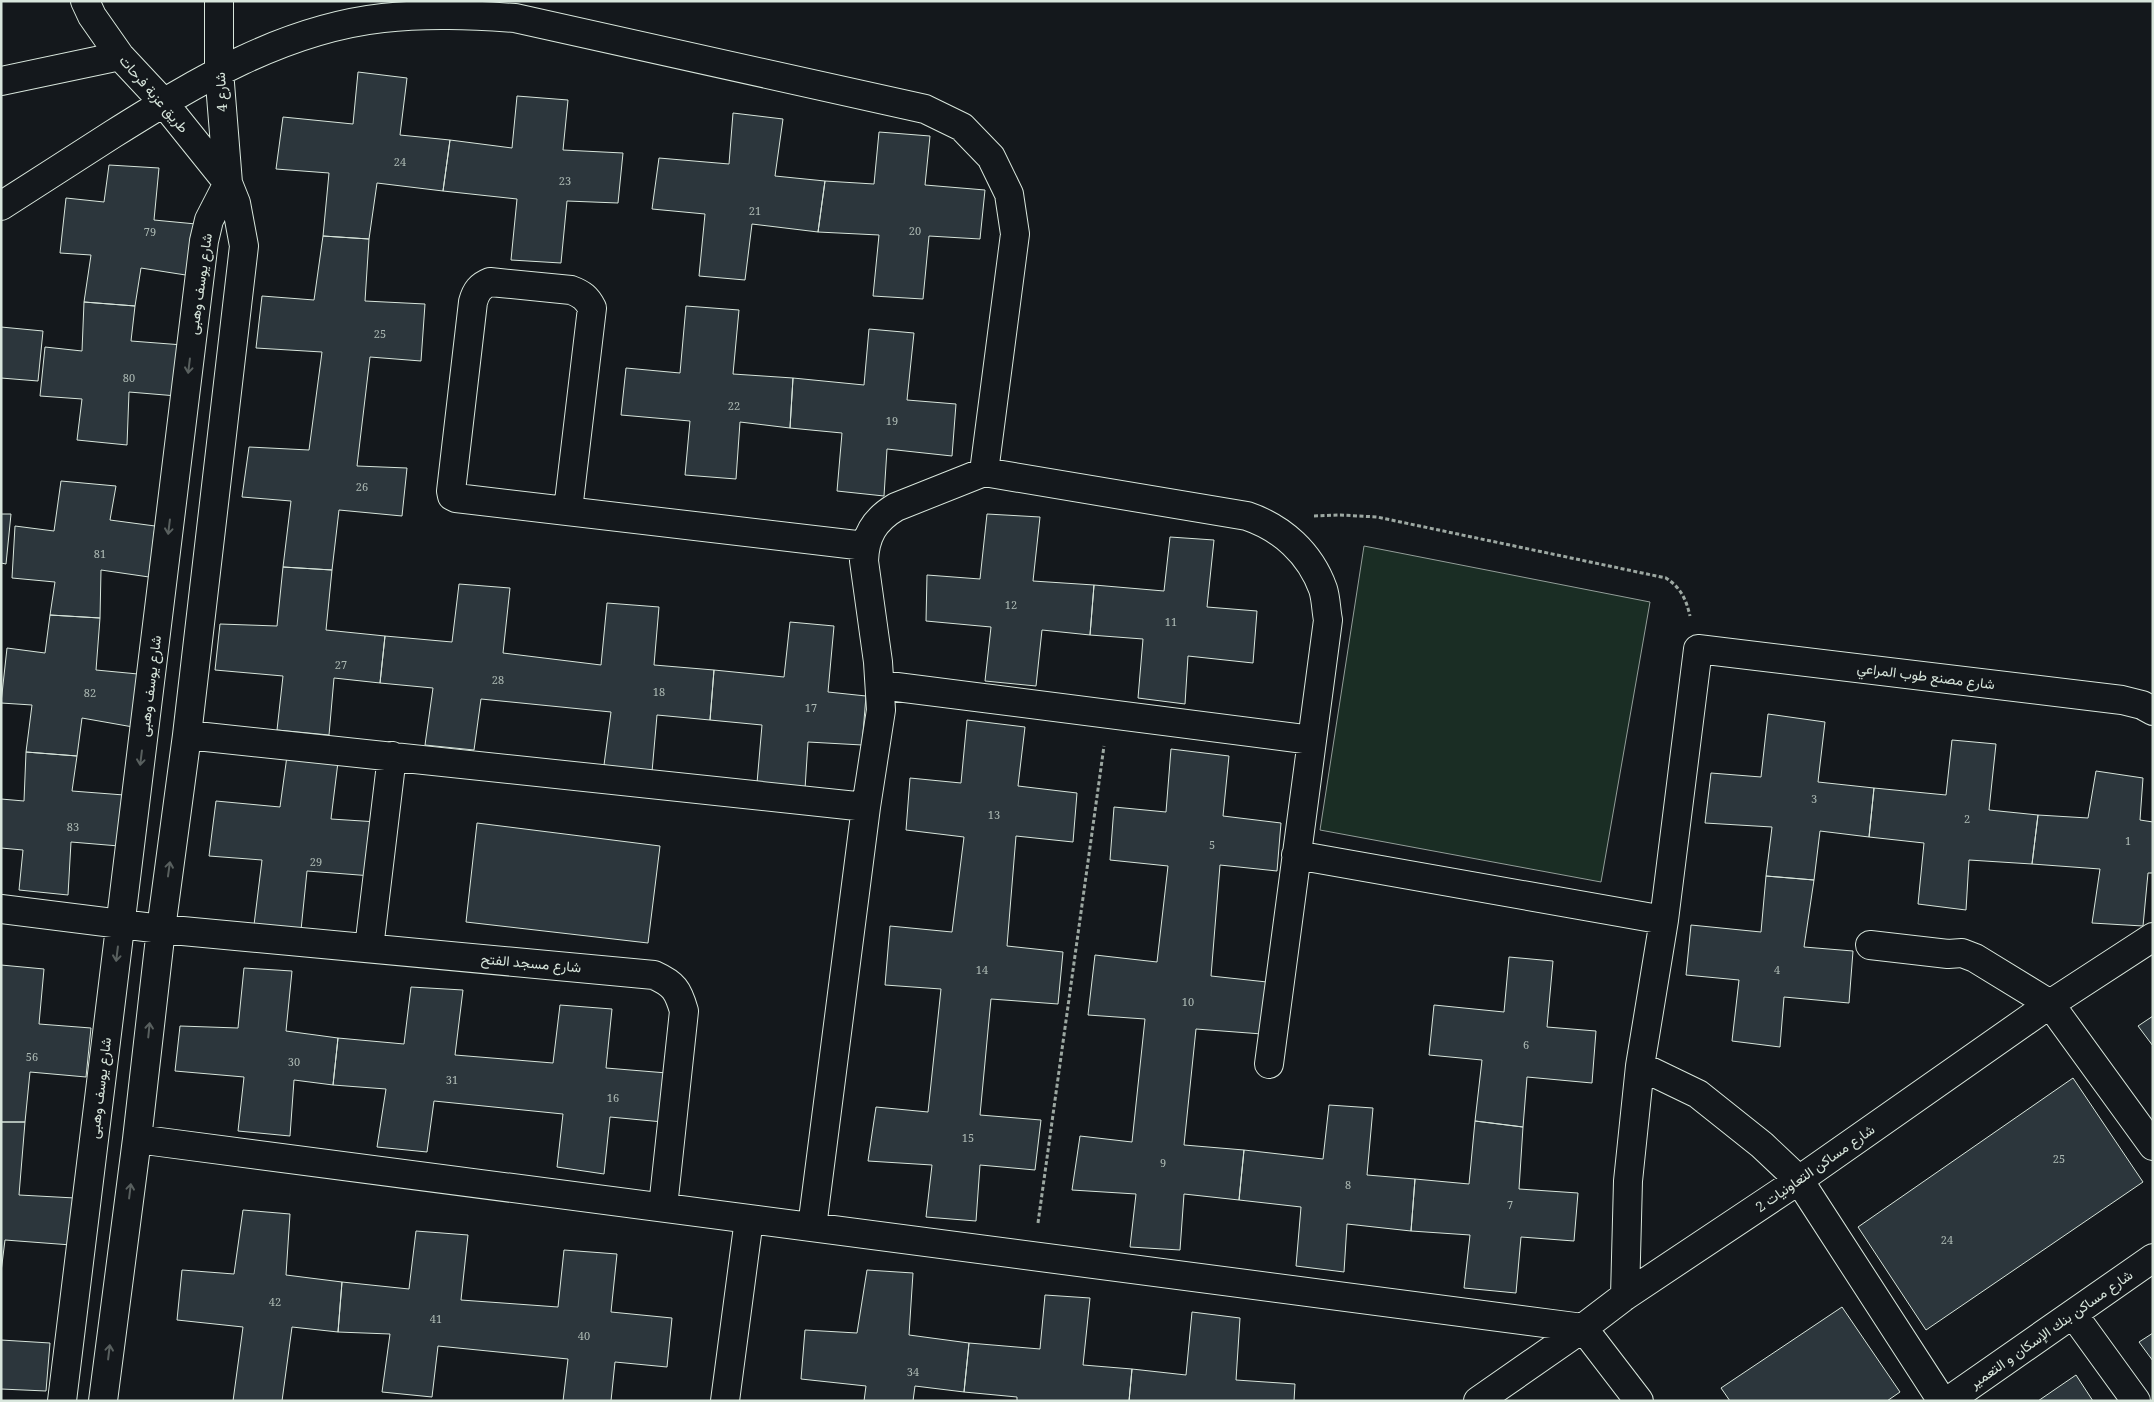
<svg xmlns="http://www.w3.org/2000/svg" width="2154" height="1402" font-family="'Noto Serif',Vazirmatn,serif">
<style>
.green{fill:#1a2d24;stroke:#939e99}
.building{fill:#2c363c;stroke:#d8e6dc}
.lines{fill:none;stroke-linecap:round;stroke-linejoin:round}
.minor-casing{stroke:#d8e6dc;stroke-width:30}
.path{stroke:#9da8a2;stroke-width:3;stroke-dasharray:4 2.5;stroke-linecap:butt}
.minor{stroke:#14181c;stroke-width:28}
.oneway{stroke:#59605f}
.labels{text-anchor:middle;stroke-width:4;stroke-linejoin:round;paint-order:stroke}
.number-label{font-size:11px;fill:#adbab4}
.street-label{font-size:14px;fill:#d8e6dc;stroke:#14181c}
</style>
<rect width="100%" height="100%" fill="#14181c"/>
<path class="green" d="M1364,546L1650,602L1601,882L1320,830Z"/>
<path class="building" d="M358,72L407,78L400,135L450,140L443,191L377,183L369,239L323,236L329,173L276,169L283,117L353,124Z
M517,96L568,100L563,150L623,153L618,203L567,201L561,263L511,260L517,199L443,191L450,140L512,148Z
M733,113L783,119L775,176L825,181L818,232L752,224L745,280L699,276L705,214L652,209L659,158L729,164Z
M879,132L930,136L925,185L985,190L980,239L929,236L923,299L873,296L879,235L818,232L825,181L874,184Z
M109,165L159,168L154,220L196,224L192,276L141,268L135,306L84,302L91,255L60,253L66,198L104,202Z
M323,236L369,239L365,301L425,304L421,361L370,357L357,466L407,468L402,516L339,510L332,570L283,567L291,501L242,497L249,447L309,450L322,352L256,348L262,296L314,300Z
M84,302L135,306L131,341L183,345L177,396L129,392L127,445L77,440L82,399L40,396L45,347L82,351Z
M686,306L739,310L733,374L793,378L790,428L740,422L736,479L685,475L690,421L621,415L626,368L680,373Z
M1,327L43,331L38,381L1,378Z
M869,329L914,333L907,400L956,404L952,456L887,449L884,496L837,491L842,433L790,428L793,378L864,385Z
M61,481L116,486L110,520L155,526L149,577L101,570L100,618L50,615L55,582L12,578L15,526L54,531Z
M1,514H11L6,564L1,563Z
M987,514L1040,517L1033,581L1094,585L1090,635L1042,630L1036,686L985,681L991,627L926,621L927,575L980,579Z
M1170,537L1214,540L1207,607L1257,611L1253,663L1188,656L1185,704L1138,698L1143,639L1090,635L1094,585L1164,591Z
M283,567L332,570L326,630L385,636L380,683L334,678L329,735L277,730L283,676L215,670L220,624L277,626Z
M459,584L510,588L503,653L601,665L607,603L659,607L654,665L714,670L710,720L657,715L652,772L604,765L611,712L481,699L474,750L425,745L433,688L380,683L385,636L452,642Z
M50,615L100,618L96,670L138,674L133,727L82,718L77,756L26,752L32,705L1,703L7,648L45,653Z
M790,622L834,626L828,692L866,696L862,745L808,742L805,789L757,783L762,725L710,720L714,670L784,677Z
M1768,714L1825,722L1818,782L1874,788L1869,837L1820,831L1814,880L1766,876L1772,827L1705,823L1711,773L1761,777Z
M967,720L1025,727L1018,786L1077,793L1073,842L1016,836L1007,946L1063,952L1058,1004L991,999L980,1115L1041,1120L1035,1170L980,1165L976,1221L926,1217L932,1165L868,1161L876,1107L928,1112L941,989L885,985L890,926L952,932L964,837L906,830L910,778L961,783Z
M1952,740L1996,744L1989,810L2038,815L2032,864L1969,860L1966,910L1918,904L1924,843L1869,837L1874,788L1946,795Z
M1171,749L1229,756L1223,816L1281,823L1277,871L1220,865L1211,976L1267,982L1262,1034L1196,1029L1184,1145L1244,1150L1239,1200L1184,1194L1180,1250L1130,1247L1136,1194L1072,1190L1080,1136L1132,1142L1145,1019L1088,1015L1095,955L1157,962L1168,866L1110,860L1114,807L1166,812Z
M26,752L77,756L72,791L124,795L119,846L71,842L68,895L19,890L23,850L1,848V799L24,801Z
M287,756L338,762L331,819L378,822L372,876L307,871L301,930L254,925L262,860L209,856L216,801L280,807Z
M2096,771L2143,778L2140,820L2153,822V873H2148L2143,926L2092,923L2100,869L2032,864L2038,815L2088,818Z
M477,823L660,846L648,943L466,922Z
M1766,876L1814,880L1804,947L1853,951L1849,1003L1784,997L1780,1047L1732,1041L1739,980L1686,975L1691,925L1761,932Z
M1509,957L1553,961L1547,1027L1596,1031L1592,1083L1527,1077L1523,1127L1475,1121L1482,1060L1429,1055L1434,1005L1504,1012Z
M1,965L44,969L39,1024L91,1028L86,1077L30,1072L25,1122H1Z
M244,968L292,971L286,1031L338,1038L333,1085L294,1080L290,1136L238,1131L244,1077L175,1071L180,1026L238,1028Z
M411,987L463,990L455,1055L553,1063L560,1005L612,1009L606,1068L667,1073L663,1122L610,1117L604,1174L557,1167L563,1114L434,1101L427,1152L377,1147L386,1089L333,1085L338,1038L404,1044Z
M2153,1016V1046L2138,1026Z
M2073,1078L2143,1182L1926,1330L1858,1227Z
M1329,1105L1373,1108L1367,1175L1415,1179L1411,1231L1347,1224L1344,1272L1296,1266L1301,1207L1239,1200L1244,1150L1323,1159Z
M1475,1121L1523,1127L1519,1189L1578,1193L1574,1241L1521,1237L1516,1293L1464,1288L1470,1235L1411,1231L1415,1179L1469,1184Z
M1,1122H25L19,1195L75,1198L71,1245L5,1240L1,1272Z
M243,1210L290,1214L286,1275L342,1282L338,1332L292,1327L282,1401H233L243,1327L177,1320L182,1270L234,1274Z
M416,1231L468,1235L461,1300L558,1307L564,1250L617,1254L611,1312L672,1318L667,1367L615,1362L611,1401H563L568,1359L438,1346L432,1397L382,1392L390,1334L338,1332L342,1282L409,1289Z
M867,1270L913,1273L909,1335L969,1343L964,1392L915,1386L913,1401H864L866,1386L801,1379L805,1330L857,1333Z
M1045,1295L1090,1298L1083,1365L1132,1369L1129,1401H1017V1397L964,1392L969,1343L1040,1349Z
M1842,1307L1900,1392L1887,1401H1730L1721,1388Z
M1192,1312L1240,1318L1236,1380L1295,1384L1294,1401H1129L1132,1369L1186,1375Z
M2153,1333V1361L2139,1342Z
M1,1340L50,1343L46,1391L1,1389Z
M2076,1375L2093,1401H2038Z"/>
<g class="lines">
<defs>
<path id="minor" d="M85,1L92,16L120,56L163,102L228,183L236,203L244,246L187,735L161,929L137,1139L103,1401
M219,1V71L228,183
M1,81L120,56
M1,206C38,182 76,158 113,134C196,82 283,29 383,18C427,13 471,15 515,18L925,109L962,127L991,157L1009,194L1015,234L984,472
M568,510L592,308C587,298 582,294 571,290L490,282C480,286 476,291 473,302L451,491L452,496L456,498L865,546
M881,685L1312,740
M187,735L866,807
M1296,855L1664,920L1640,1066L1628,1181L1625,1296
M1,909L161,929L654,975C674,984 678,990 684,1011L663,1207
M1664,920L1698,649L2122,700L2142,705L2153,711
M1870,945L1948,954L1962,953L1975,958L2050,1004L2153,1146
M369,948L392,756
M1640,1066L1698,1094L1762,1145L1799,1180L1942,1401
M137,1139L1583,1328L1639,1401
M812,1227L866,807L881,710L878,662L864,561C865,536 874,520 896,507L984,472L1247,516C1282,528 1310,553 1323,589C1326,598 1326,610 1328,620L1269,1064
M2073,1314L2136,1401
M62,1401L204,241L209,220L228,183
M725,1401L749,1219
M1478,1401L1583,1328L1625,1296L1799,1180L2050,1004L2153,937
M1948,1401L2153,1258"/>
</defs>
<use href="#minor" class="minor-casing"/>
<path class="path" d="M1314,516L1340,515L1377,517L1666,578C1681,588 1686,599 1690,616
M1038,1223L1104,746"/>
<use href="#minor" class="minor"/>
</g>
<defs><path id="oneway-shaft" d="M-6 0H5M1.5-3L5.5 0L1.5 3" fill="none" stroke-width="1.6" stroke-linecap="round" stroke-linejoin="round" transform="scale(1.25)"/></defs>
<g class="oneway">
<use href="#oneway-shaft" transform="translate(189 366) rotate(97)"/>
<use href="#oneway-shaft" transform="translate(169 527) rotate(97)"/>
<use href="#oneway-shaft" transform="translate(141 758) rotate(97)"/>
<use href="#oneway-shaft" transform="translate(169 869) rotate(-82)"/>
<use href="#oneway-shaft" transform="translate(117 954) rotate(97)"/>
<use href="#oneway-shaft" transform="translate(149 1030) rotate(-84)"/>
<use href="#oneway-shaft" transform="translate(130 1191) rotate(-83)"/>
<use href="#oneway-shaft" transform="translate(109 1352) rotate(-83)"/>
</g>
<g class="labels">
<g class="number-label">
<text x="400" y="166">24</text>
<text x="565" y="185">23</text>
<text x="755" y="215">21</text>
<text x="915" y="235">20</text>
<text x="150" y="236">79</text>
<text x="380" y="338">25</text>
<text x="129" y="382">80</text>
<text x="734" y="410">22</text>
<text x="892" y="425">19</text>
<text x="362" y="491">26</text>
<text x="100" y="558">81</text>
<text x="1011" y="609">12</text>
<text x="1171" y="626">11</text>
<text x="341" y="669">27</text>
<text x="498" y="684">28</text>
<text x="659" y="696">18</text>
<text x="90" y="697">82</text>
<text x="811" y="712">17</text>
<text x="1814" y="803">3</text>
<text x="994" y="819">13</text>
<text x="1967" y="823">2</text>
<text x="73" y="831">83</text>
<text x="2128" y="845">1</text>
<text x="1212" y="849">5</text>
<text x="316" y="866">29</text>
<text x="982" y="974">14</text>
<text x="1777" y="974">4</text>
<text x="1188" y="1006">10</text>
<text x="1526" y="1049">6</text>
<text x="32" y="1061">56</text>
<text x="294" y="1066">30</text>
<text x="452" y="1084">31</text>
<text x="613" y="1102">16</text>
<text x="968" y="1142">15</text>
<text x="2059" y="1163">25</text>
<text x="1163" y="1167">9</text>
<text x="1348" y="1189">8</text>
<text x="1510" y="1209">7</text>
<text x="1947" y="1244">24</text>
<text x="275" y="1306">42</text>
<text x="436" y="1323">41</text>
<text x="584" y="1340">40</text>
<text x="913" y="1376">34</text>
</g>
<g class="street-label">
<text transform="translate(221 92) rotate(-94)" y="5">شارع 4</text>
<text transform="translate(154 94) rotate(49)" y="5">طريق عزبة فرحات</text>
<text transform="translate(200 284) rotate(-82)" y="5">شارع يوسف وهبى</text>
<text transform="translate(1926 676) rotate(7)" y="5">شارع مصنع طوب المراعي</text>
<text transform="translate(150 686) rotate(-83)" y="5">شارع يوسف وهبى</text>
<text transform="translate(531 963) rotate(5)" y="5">شارع مسجد الفتح</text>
<text transform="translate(100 1088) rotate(-83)" y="5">شارع يوسف وهبى</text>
<text transform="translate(1815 1168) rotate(-35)" y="5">شارع مساكن التعاونيات 2</text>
<text transform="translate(2051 1329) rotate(-35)" y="5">شارع مساكن بنك الإسكان و التعمير</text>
</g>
</g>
<rect width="2154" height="1402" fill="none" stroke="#d8e6dc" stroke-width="5"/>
</svg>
